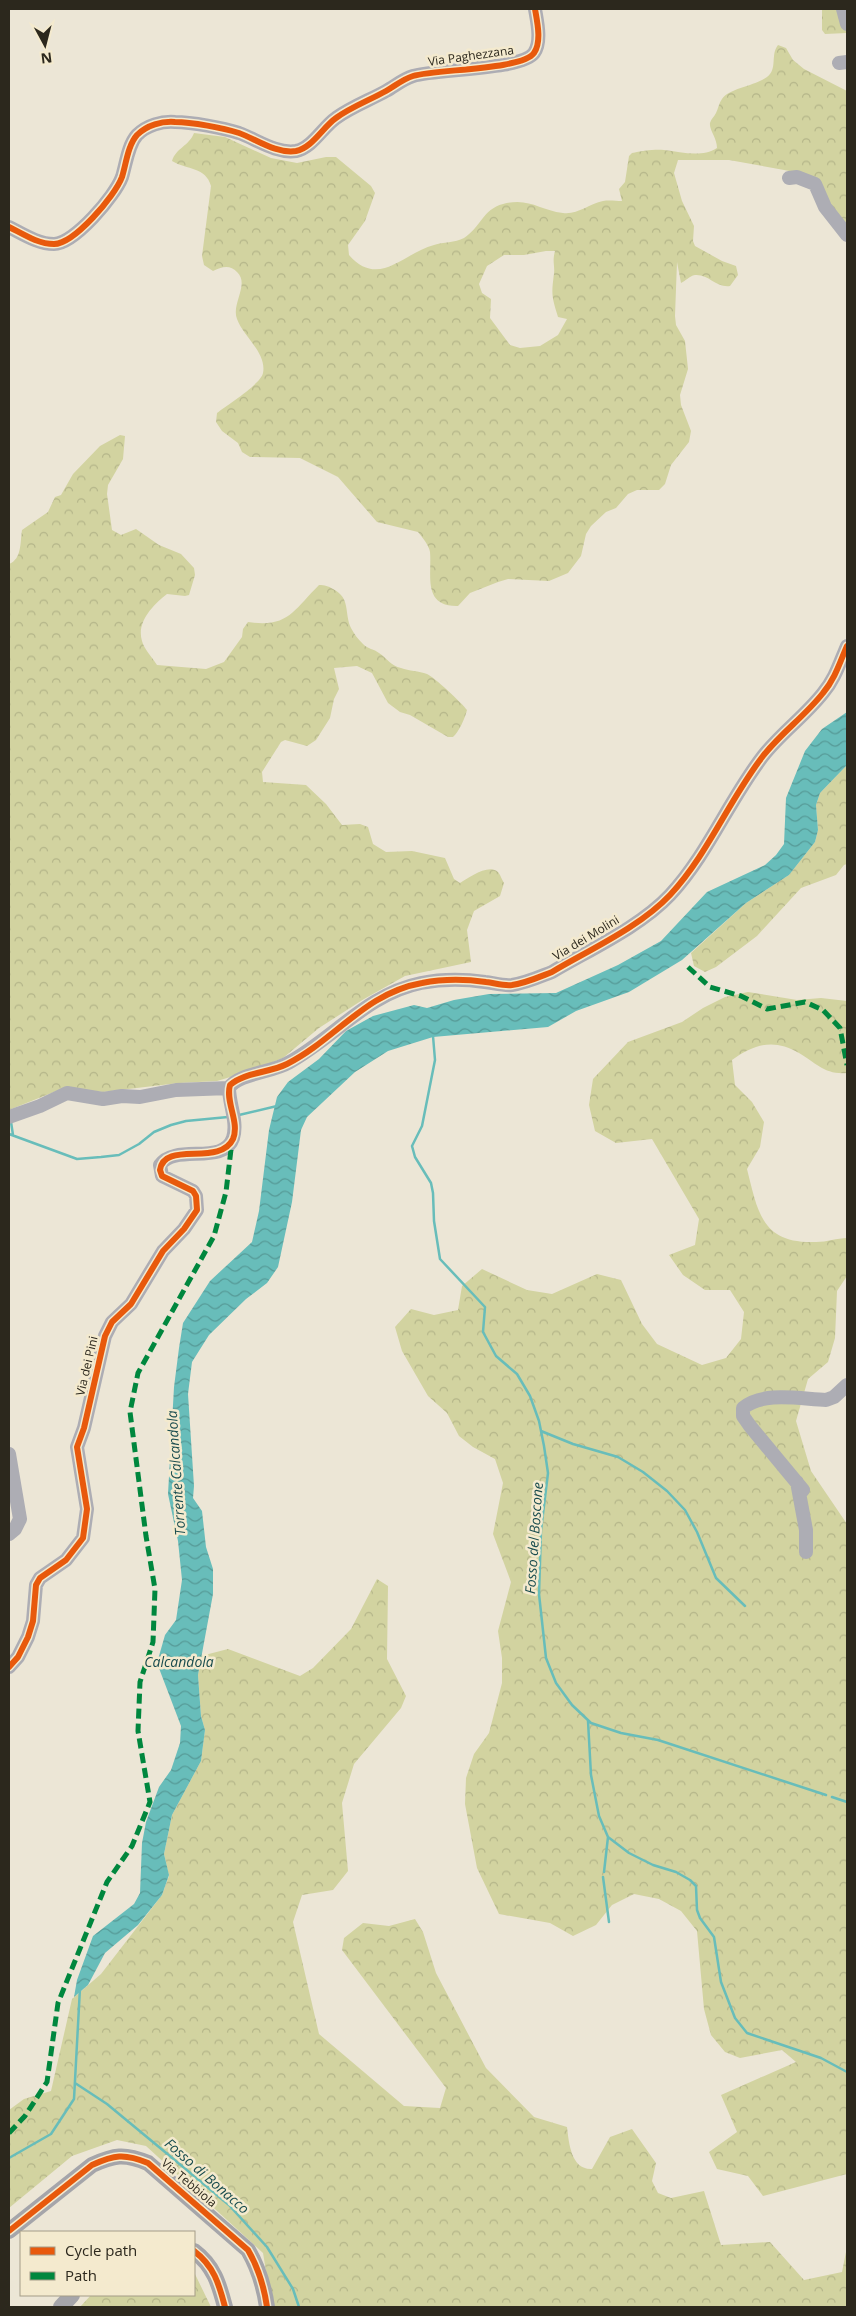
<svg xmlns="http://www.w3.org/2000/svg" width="856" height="2316" font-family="'Open Sans',sans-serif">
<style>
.forest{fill:url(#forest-crowns);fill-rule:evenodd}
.water{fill:url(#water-waves)}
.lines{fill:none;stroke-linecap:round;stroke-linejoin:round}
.stream{stroke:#68bdba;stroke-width:2.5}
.minor{stroke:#adadb4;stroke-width:14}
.major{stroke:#a5a5aa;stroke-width:16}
.quiet{stroke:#00873e;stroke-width:5;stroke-dasharray:10 5;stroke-linecap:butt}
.cycleway-casing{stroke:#f4eace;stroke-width:9}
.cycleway{stroke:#e8590c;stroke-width:6}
.labels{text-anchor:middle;stroke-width:5;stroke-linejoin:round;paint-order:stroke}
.street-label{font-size:12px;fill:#2c281d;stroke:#f4eace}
.water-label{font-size:14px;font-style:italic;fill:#194c4e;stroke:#f4eace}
</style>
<defs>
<pattern id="forest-crowns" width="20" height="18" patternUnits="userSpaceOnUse" patternTransform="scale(1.25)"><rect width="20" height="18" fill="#d2d3a0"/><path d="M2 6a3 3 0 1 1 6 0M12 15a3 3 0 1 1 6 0" fill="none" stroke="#b4b589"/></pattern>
<pattern id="water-waves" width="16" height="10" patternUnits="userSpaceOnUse" patternTransform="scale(1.25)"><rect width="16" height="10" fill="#68bdba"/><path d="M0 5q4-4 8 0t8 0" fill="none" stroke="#569a97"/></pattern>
</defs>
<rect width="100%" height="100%" fill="#ece6d6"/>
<path class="forest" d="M822,9H847V33L825,34L822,30Z
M778,45L786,48L793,60L804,69L847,91V229L806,174L729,160H678L674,173L682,201L694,226L693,241L695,246L722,261L736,266L738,275L730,286C716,288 709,274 695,275C689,276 686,281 681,283L677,262L675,316L676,325L685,341L688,369L680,395L681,405L691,431L689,442L671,465L665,484L659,490H637L628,494L616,508L606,512L591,526L586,534L581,556L568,573L549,581L508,579L498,582L470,593L458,606C422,607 432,575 430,552C429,545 422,537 418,532L377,522L338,477L300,458L250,457L242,452L238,443L222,431L216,422L217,413C227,405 261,384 263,373C267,353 243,336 237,319C231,304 250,284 237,272C230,264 221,267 213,271L204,265L202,256L211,186C206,167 187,170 172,161C176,148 189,146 194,133L225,137L271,158L297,163L326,157H336L371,186L375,193L365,221L348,245L349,255C379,289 403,253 434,245C443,242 455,243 464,238C480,228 483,209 503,204C529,197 539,210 563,213C577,215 589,204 603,201C609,200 616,201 622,201L619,189L625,182L629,156L632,153C641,151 655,149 664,150C682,152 701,158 717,148C717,138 709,130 710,123C711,119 714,117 716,113C718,109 719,103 722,99C729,88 755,86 767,77C778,69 770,55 778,45ZM546,251H555C552,262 555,265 554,274C551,295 552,297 558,317L567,319L558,335L540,346L520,348L510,345L490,318L491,299L482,293L479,284L487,266L504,255H524Z
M120,435L125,436L123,459L108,485L107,494L112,530L121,535L136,529L159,545L181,554L194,568L195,575L189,595L185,596L167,594C154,604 136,622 142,641C144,649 152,657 157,665L206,669L224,662L242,637L243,629L248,622C288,628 293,611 319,585C325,585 328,586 333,589C351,598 344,613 351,628C354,634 358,639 363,644C368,649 374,649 379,653C387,658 391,666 401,668C409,671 419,671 427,674C433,676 463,704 467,710C465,718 459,732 453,737H448L410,715L400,712L388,703L372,673L357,666L334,668L339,689L334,699L330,718L316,740L307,746L285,740L281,742L262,772L263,782L306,785L326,804L342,825L360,824L368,827L373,844L386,852L412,851L445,858L454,879L460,883C468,878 489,863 498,872C500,874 502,880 504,883L500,896L474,911L467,930L471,962L405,976L364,999L319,1028L283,1058L247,1072L217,1081L179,1083L103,1092L64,1088L9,1110V564C22,559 20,543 22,530L48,512L55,497L61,495L73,474L100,446Z
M847,765V864L844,865L836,875L801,888L757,936L716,967L705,972L694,966L691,953L746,903L789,875L815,842L818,830L816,805L820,793Z
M748,992L797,1000L821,998L847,1001V1073C825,1075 816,1063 799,1053C774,1038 754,1044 732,1060L735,1085L752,1102L764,1122L760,1147L747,1169C758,1213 762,1244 816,1242C827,1242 837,1238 847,1238V1276L837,1291L835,1338L828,1362L808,1379L796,1421L811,1471L847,1524V2174L763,2196L748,2176L717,2169L709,2152L737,2132L721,2095L796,2062L782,2050L740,2058L725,2052L711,2035L704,2009L697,1931L681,1911L659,1899L634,1894L612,1905L596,1925L573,1936L550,1923L499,1914L477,1868L465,1804L466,1778L474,1754L489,1733L502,1683V1658L498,1631L511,1582L493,1534L503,1483L495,1459L473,1447L459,1436L447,1413L428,1396L402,1351L395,1327L411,1309L434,1315L458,1310L462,1286L482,1269L527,1290L552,1294L597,1274L621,1280L642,1324L657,1344L702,1365L726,1358L741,1339L744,1312L730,1290H705L683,1275L669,1255L695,1245L699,1219L652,1139L616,1143L595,1131L589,1105L593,1079L628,1042L682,1022L703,1008L725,997Z
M377,1579L388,1586L387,1659L406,1696L401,1708L354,1764L342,1803L348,1871L333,1890L302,1895L293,1922L319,2034L404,2106L440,2108L446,2088L342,1950L344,1938L363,1923L389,1926L415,1919L423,1932L436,1973L486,2068L534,2117L567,2127C569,2143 571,2170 592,2169L610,2137L632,2129L656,2163L652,2181L658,2193L671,2198L704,2191L721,2245L770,2242L804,2280L842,2272L847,2247V2307H272L263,2253L146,2146L117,2140L72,2156L9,2208V2110L24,2099L51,2091L72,1999L101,1974L162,1895L169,1876L164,1854L172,1815L201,1761L205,1730L201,1716L198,1675L201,1656L228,1649L300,1676L313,1668L351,1629Z
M194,2272L211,2307H80L91,2295H194Z"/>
<path class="water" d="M847,712V765L820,793L816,805L818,830L815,842L789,875L746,903L682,960L629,992L576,1011L548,1027L433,1037L388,1051L355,1072L307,1117L301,1130L292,1202L278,1267L267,1283L246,1299L209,1335L192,1362L188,1394L194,1486L193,1498L202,1511L206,1547L213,1569V1594L198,1675L201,1716L205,1730L201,1761L172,1815L164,1854L169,1875L162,1895L138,1925L105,1953L88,1985L74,1997L77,1980L93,1936L134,1904L140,1893L142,1843L146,1822L159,1787L171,1770L180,1743L181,1726L157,1663L165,1635L176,1620L182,1580L178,1541L168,1494L174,1387L179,1348L183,1323L210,1281L252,1242L259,1211L269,1130L277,1097L288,1082L319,1059L346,1031L373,1016L414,1005L427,1008L454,1000L489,994L556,993L618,965L661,941L707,892L765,865L776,855L784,844L786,798L805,751L822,729Z"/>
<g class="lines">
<path class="stream" d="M433,1036L435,1060L422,1126L412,1146L415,1157L431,1183L433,1193L434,1221L440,1259L485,1307L483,1332L496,1356L517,1374L530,1396L539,1421L544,1446L548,1473L541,1530L539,1594L546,1658L556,1683L572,1705L591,1723L621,1733L658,1740L826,1795
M239,1115L277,1106
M11,1122L13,1135
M9,1134L77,1159L101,1157L119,1155L139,1144L154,1132L171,1125L186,1121L228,1117
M541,1431L573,1444L618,1457L643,1472L667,1491L685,1510L697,1532L716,1578L745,1606
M588,1721L591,1775L599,1816L608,1837L629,1853L653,1865L676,1872L690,1880L696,1886L697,1910L700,1918L714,1937L721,1982L735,2018L747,2033L821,2058L847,2072
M832,1797L847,1802
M604,1872L608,1837
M603,1877L609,1922
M75,2083L107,2104L229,2205L267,2247L293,2289L299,2307
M9,2158L51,2134L74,2099L80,1988"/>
<path class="minor" d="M843,9L847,24
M839,63L847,62
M789,178L797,177L815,184L825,207L847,235
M9,227C23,234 38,244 54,244C74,244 115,196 122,177C126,164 128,145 137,135C147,125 162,121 175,122C192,122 223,128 239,133C256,139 276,154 296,151C312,148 323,127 336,118C351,107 370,100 386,91C395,86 403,79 413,76C436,69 522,70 534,53C542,42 537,21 535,9
M229,1088C237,1074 273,1072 288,1063C334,1038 367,994 421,983C441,979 465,979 485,982C494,983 503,986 512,985C526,983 539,977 552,972C589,950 640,927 670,895C708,854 729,800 763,756C781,733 805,716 823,693C835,679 840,662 847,646
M9,1117L40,1106L67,1093L103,1099L122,1096L140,1097L176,1090L229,1088
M9,1454L20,1519L15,1529L9,1534
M797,1482L806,1530V1552
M803,1490L750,1426L743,1416V1408C763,1391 800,1399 826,1400L834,1397L847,1385
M9,1667L18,1657L28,1637L33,1621L36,1585L40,1578L66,1560L83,1538L87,1509L77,1447L84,1428L105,1336L112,1322L131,1304L163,1251L184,1229L197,1210L196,1196L193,1191L162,1176L160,1165C175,1143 224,1166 233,1138C238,1122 229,1104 229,1088"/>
<path class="major" d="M9,2231L92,2165C114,2155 124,2153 148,2163L248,2250C259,2269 264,2286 267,2307
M194,2251C214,2266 219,2284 225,2307
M61,2307L72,2295"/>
<path class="quiet" d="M688,967L710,987L741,996L767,1009L805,1002L823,1010L840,1028L847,1065
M9,2133L25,2116L47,2082L58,2003L107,1882L132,1846L150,1802L138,1731L140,1682L153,1642L155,1589L146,1536L130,1412L138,1373L214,1236L226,1192L232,1141"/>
<defs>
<path id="cycleway" d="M9,227C23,234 38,244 54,244C74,244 115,196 122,177C126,164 128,145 137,135C147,125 162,121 175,122C192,122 223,128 239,133C256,139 276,154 296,151C312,148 323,127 336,118C351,107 370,100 386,91C395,86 403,79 413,76C436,69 522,70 534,53C542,42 537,21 535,9
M9,1667L18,1657L28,1637L33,1621L36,1585L40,1578L66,1560L83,1538L87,1509L77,1447L84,1428L105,1336L112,1322L131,1304L163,1251L184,1229L197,1210L196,1196L193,1191L162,1176L160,1170C164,1140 220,1167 233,1139C240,1122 225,1102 230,1085C245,1072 269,1073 287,1064C335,1040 365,993 422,983C442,979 465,979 486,982C495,983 503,986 512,985C526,983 539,977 552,972C589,950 640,927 670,895C708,854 729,800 763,756C781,733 805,716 823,693C835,679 840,662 847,646
M9,2231L92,2165C114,2155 124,2153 148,2163L248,2250C259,2269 264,2286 267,2307
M194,2251C214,2266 219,2284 225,2307"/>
</defs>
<use href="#cycleway" class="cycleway-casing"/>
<use href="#cycleway" class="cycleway"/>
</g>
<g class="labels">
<g class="street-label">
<text transform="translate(471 56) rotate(-8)" y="4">Via Paghezzana</text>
<text transform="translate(586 938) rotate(-31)" y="4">Via dei Molini</text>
<text transform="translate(87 1366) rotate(-77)" y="4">Via dei Pini</text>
<text transform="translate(189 2183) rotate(40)" y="4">Via Tebbiola</text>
</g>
<g class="water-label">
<text transform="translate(176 1473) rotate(-94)" y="5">Torrente Calcandola</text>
<text transform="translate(534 1538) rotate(-86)" y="5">Fosso del Boscone</text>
<text x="179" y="1667">Calcandola</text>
<text transform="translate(207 2176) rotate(41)" y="5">Fosso di Bonacco</text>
</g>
</g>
<rect width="856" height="2316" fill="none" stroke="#2c281d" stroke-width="20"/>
<rect x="20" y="2231" width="175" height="65" fill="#f4eace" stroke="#a49c87"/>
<rect x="30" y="2247" width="25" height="8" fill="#e8590c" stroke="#a49c87"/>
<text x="65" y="2256" font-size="15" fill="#2c281d">Cycle path</text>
<rect x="30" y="2272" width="25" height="8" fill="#00873e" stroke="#a49c87"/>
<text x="65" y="2281" font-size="15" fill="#2c281d">Path</text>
<g transform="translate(45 45) rotate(173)" stroke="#f4eace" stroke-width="4" paint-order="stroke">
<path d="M0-4L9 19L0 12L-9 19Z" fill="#2c281d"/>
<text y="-8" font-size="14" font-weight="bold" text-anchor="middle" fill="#2c281d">N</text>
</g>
</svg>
